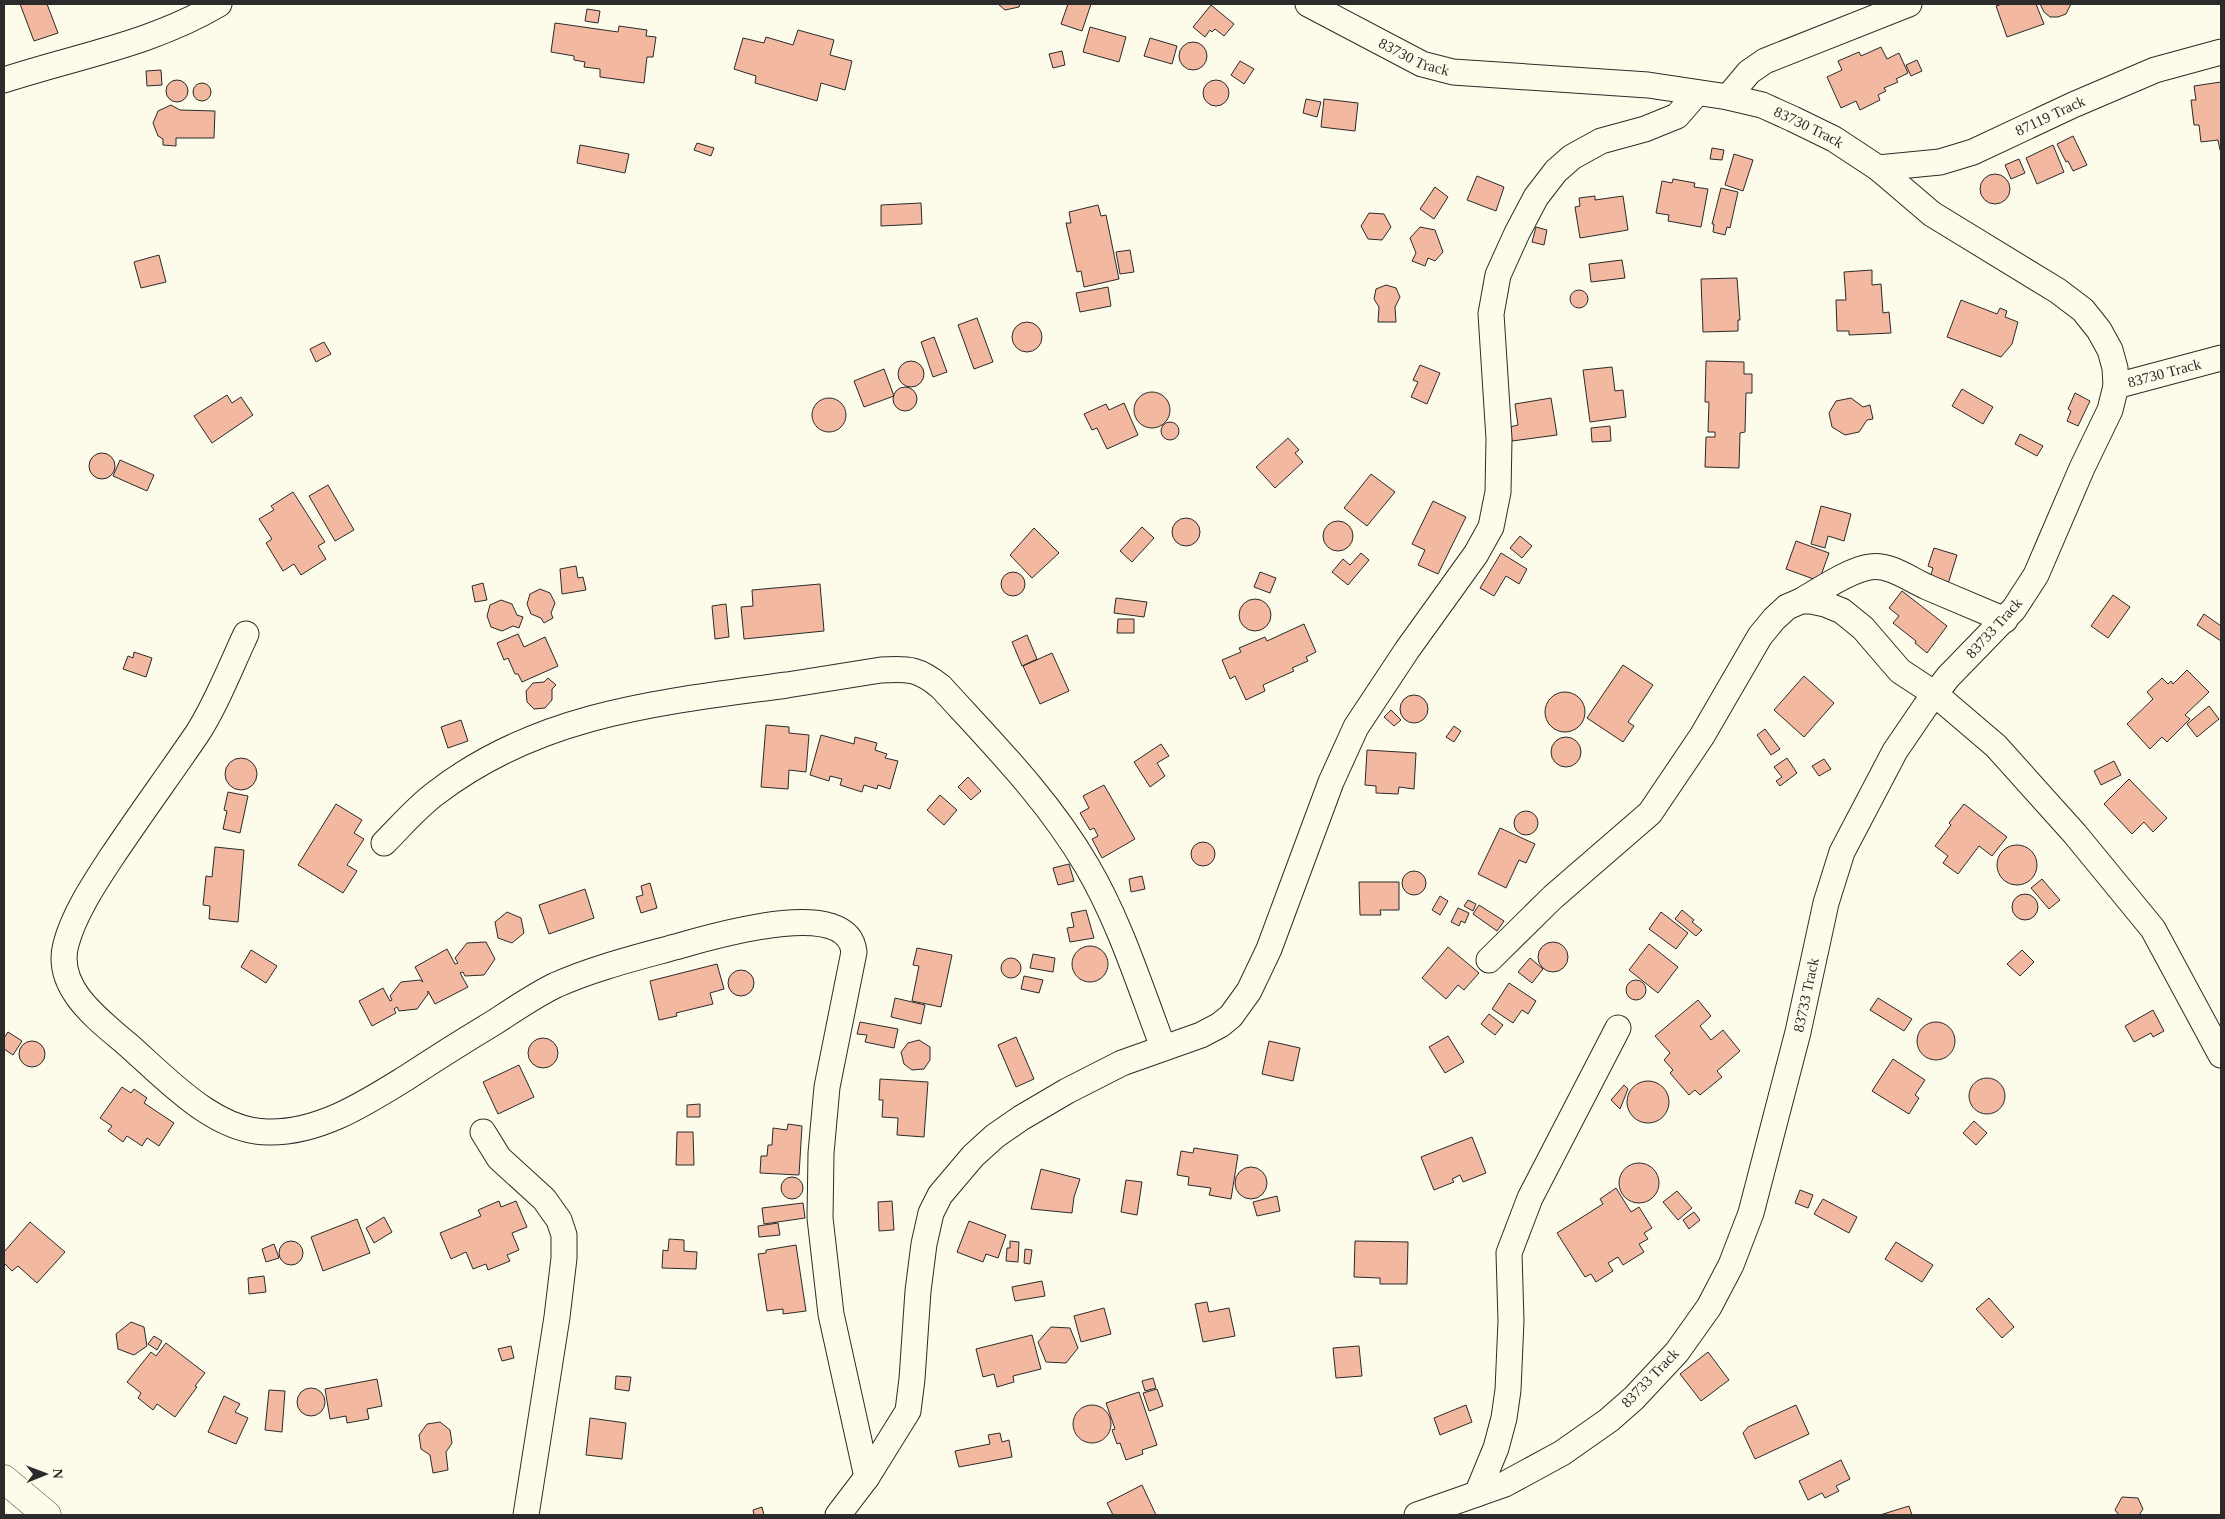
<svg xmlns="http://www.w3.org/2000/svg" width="2225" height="1519" font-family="Georgia,serif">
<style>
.building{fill:#f2b8a0;stroke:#2b2b2b}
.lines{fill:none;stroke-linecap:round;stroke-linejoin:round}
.street-casing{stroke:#2b2b2b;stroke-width:27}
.secondary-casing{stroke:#2b2b2b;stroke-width:29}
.street{stroke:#fdfbea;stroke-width:25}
.secondary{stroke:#fdfbea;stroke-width:28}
.labels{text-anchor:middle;stroke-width:4;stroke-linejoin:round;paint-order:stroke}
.street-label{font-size:15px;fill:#2b2b2b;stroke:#fdfbea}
</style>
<rect width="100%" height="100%" fill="#fdfbea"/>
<path class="building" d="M20,4H47L58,33L34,41Z
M998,4H1020L1019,7L1005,10Z
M1068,4H1091L1082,31L1061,24Z
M2002,4H2036L2044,24L2007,37L1996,6Z
M2040,4H2071L2066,14L2058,17H2050L2044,12Z
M1211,5L1234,24L1224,36L1215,29L1212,32L1210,30L1205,37L1193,27Z
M587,9L600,11L598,23L585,21Z
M555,23L618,32L619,26L647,30L646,36L656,37L653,57H647L644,83L600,77V69L584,67L585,62L574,60V56L551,52Z
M1090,27L1126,37L1119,62L1083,52Z
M798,30L834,40L830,55L852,61L845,90L821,83L817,101L755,83L756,76L734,69L743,38L764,43L766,37L793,45Z
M1150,38L1177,46L1172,64L1144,56Z
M1179 56a14 14 0 1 1 28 0a14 14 0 1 1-28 0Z
M1881,47L1887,59L1899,53L1908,73L1896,79L1898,82L1884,88L1886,91L1878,95L1880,100L1860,110L1856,101L1841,108L1827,77L1842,70L1838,61L1859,52L1861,56Z
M1062,51L1065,65L1053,68L1049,54Z
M1917,60L1922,71L1911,76L1906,65Z
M1240,61L1254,69L1244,84L1231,75Z
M161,70L162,85L147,86L146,71Z
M166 91a11 11 0 1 1 22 0a11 11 0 1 1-22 0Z
M1203 93a13 13 0 1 1 26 0a13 13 0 1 1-26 0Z
M2221,82V150H2220L2218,140L2201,142L2199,125H2194L2191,100H2196L2194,86Z
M193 92a9 9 0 1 1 18 0a9 9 0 1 1-18 0Z
M1306,99L1321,102L1317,117L1303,113Z
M1324,99L1358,103L1355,131L1321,127Z
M171,105L180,110L215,111L214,138H176V146L163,145V139L158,136L153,123L158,111Z
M2073,136L2087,165L2073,171L2068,161L2066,162L2057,144Z
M697,143L714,148L711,156L694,150Z
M580,145L629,154L625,173L577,163Z
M2053,145L2064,172L2037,184L2026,158Z
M1712,148L1724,150L1722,160L1710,159Z
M1734,154L1753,160L1743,191L1725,185Z
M2019,159L2025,173L2011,179L2005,165Z
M1980 189a15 15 0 1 1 30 0a15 15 0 1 1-30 0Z
M1477,176L1504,187L1496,211L1467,200Z
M1673,179L1695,183L1694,187L1708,189L1701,227L1668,221L1669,215L1656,213L1662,181L1672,183Z
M1435,187L1448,197L1434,219L1420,209Z
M1721,188L1738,192L1730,228L1727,227L1725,235L1713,232L1714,224H1712Z
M1595,196V200L1623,196L1628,230L1580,238L1575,207L1580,206L1579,198Z
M921,203L922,224L881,226V205Z
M1098,205L1101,216L1106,215L1119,279L1084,287L1081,271L1077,272L1066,223H1071L1069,212Z
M1369,213L1384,214L1391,227L1382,240L1368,239L1361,226Z
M1420,227L1435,230L1443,252L1435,261L1428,258L1425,266L1412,261L1416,253L1410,238Z
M1536,227L1547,230L1544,245L1532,242Z
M1130,250L1134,272L1120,274L1116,252Z
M159,255L166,282L141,288L134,262Z
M1622,260L1625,278L1591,282L1589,264Z
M1872,270V285L1881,284L1883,313L1889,312L1891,333L1849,335V331H1837L1836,300H1846L1844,272Z
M1737,278L1740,320H1738V331L1703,332L1701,279Z
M1386,285L1396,288L1400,297L1395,307L1396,322H1378L1379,307L1374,299L1376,289Z
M1108,287L1111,306L1080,312L1076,293Z
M1570 299a9 9 0 1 1 18 0a9 9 0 1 1-18 0Z
M1961,300L1997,314L2000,308L2007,311L2005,317L2018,322L2012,344L2001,357L1947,337Z
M977,318L993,362L974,369L958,325Z
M1012 337a15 15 0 1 1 30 0a15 15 0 1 1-30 0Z
M934,337L947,372L933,377L921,342Z
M324,342L331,354L316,362L310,349Z
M1706,361L1744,362V374H1752V393H1746L1745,432L1740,433L1739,468L1705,467L1706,437H1715V432H1708L1709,402H1705Z
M898 374a13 13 0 1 1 26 0a13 13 0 1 1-26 0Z
M1420,365L1440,373L1427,404L1411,397L1418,382L1413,380Z
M1612,367L1615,391L1623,390L1626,417L1590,422L1583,370Z
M884,369L894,396L864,407L854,381Z
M893 399a12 12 0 1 1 24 0a12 12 0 1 1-24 0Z
M1962,389L1993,407L1983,424L1952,406Z
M1134 410a18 18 0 1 1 36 0a18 18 0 1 1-36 0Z
M2075,393L2090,401L2078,426L2067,421L2071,411L2068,409Z
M227,395L232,403L241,397L253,415L212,443L194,416Z
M812 415a17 17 0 1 1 34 0a17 17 0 1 1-34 0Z
M1551,398L1557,435L1512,441L1510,427L1518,425L1515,404Z
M1851,398L1863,407L1870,405L1873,419L1867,420L1859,432L1845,435L1832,427L1829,413L1836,401Z
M1124,403L1138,435L1107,449L1097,428L1092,430L1084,414L1106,404L1109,410Z
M1161 431a9 9 0 1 1 18 0a9 9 0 1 1-18 0Z
M1610,426L1611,441L1592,442L1591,428Z
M2020,434L2043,446L2037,456L2015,444Z
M1288,438L1299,450L1295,453L1303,462L1275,488L1256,467Z
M89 466a13 13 0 1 1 26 0a13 13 0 1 1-26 0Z
M120,460L154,475L147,491L113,476Z
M1371,474L1395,492L1367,526L1344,508Z
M328,485L354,530L335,541L309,496Z
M293,492L325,542L318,546L326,559L301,575L294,564L283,571L266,543L272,539L259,519L274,510L271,506Z
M1433,501L1466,517L1438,574L1418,565L1425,550L1412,544Z
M1821,506L1851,514L1844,541L1828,536L1825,548L1811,544Z
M1172 532a14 14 0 1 1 28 0a14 14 0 1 1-28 0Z
M1323 536a15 15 0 1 1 30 0a15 15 0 1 1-30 0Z
M1142,527L1154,538L1132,562L1120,551Z
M1034,528L1059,553L1032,578L1010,555Z
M1520,536L1532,546L1522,558L1510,548Z
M1796,541L1829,553L1819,581L1786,569Z
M1934,548L1957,555L1947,587L1929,581L1933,568L1928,566Z
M1361,553L1369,560L1348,585L1332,572L1343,559L1350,565Z
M1501,553L1527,569L1519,584L1506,576L1494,596L1480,588Z
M576,566L578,578L583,577L586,590L562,594L560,569Z
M1260,572L1276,578L1270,593L1254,587Z
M1001 584a12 12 0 1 1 24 0a12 12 0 1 1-24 0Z
M483,583L487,600L475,602L472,586Z
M820,584L824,631L744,639L741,607L753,606L752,590Z
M540,589L550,593L555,603L551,613L553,618L544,623L541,618L531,614L527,604L530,594Z
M1902,591L1947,626L1927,653L1915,643L1916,641L1893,623L1899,616L1889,608Z
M2113,595L2130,607L2108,638L2091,626Z
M1116,598L1147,602L1144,617L1114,613Z
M1239 615a16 16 0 1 1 32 0a16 16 0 1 1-32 0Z
M501,600L512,604L517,615L523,617L519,628L513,626L502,631L491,627L487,616L490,605Z
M726,604L729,637L715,639L712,606Z
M2204,614L2221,626V641L2197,625Z
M1118,619H1134V633H1117Z
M1304,624L1316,652L1306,657L1308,661L1292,668L1294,671L1263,685L1265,691L1246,700L1235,676L1230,679L1222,660L1241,652L1239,648L1265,637L1267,641Z
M518,634L524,647L545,637L558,666L522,682L518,674H515L508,658L504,660L497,643Z
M1027,635L1037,659L1022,666L1012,642Z
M134,652L152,658L146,677L123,669L128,656L133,658Z
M1052,653L1069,691L1040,704L1023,666Z
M1623,665L1653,685L1628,722L1634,726L1623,742L1587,718Z
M2187,670L2209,692L2185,715L2190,719L2167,742L2162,737L2150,749L2127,724L2153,699L2147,692L2162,678L2168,684L2171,681L2173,684Z
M1804,676L1834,703L1804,737L1774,710Z
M548,678L556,685L552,689V700L545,708L534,709L527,702L526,691L533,683L544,682Z
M1545 712a20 20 0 1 1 40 0a20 20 0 1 1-40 0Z
M1400 709a14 14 0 1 1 28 0a14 14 0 1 1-28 0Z
M2209,706L2219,719L2197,737L2187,724Z
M1391,710L1401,720L1394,726L1384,717Z
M461,720L468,741L448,748L441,727Z
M766,725L789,727V733L809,735L806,772L789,770L788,789L761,787Z
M1454,726L1461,731L1454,742L1446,737Z
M1765,729L1780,749L1771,755L1757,735Z
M821,735L854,744L855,737L877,743L875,750L887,754L885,758L898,761L890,789L878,785L877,789L864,785L862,792L840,785L842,779L830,776L829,781L810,775Z
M1551 752a15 15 0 1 1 30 0a15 15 0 1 1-30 0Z
M1161,744L1169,756L1157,763L1165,776L1150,787L1134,762Z
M1367,750L1416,753L1414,789L1399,787L1398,794L1376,793V786L1365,785Z
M225 774a16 16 0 1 1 32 0a16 16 0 1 1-32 0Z
M1787,758L1797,773L1780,786L1776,781L1782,777L1774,767Z
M1824,759L1831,769L1819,776L1812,766Z
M2114,761L2121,775L2101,785L2094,771Z
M968,777L981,791L971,800L958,787Z
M2129,779L2167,818L2153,832L2144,822L2132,834L2104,804Z
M1104,785L1135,839L1102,858L1092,839L1098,836L1094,828L1090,830L1080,813L1089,808L1083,796Z
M228,792L248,796L240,833L223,829L227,811L224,810Z
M940,795L957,810L944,825L927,810Z
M336,804L362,820L354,833L364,839L347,865L357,871L343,893L298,865Z
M1964,804L2007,837L1992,856L1979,846L1958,874L1943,863L1948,856L1935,846L1951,825L1949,823Z
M1514 823a12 12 0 1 1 24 0a12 12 0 1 1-24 0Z
M1500,828L1535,844L1526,863L1519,860L1506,888L1478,874Z
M1191 854a12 12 0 1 1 24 0a12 12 0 1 1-24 0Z
M1997 865a20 20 0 1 1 40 0a20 20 0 1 1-40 0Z
M215,847L244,850L238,922L209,919L210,906L203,905L206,876L212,877Z
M1069,864L1074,881L1058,885L1053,868Z
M1402 883a12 12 0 1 1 24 0a12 12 0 1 1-24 0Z
M1142,876L1145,889L1131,892L1129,879Z
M2042,879L2060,900L2049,909L2031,888Z
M1359,882H1399V910H1380L1381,915H1360Z
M650,883L657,908L641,913L636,897L643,895L641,886Z
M585,889L594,918L549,934L539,905Z
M2012 907a13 13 0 1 1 26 0a13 13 0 1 1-26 0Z
M1440,896L1448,901L1440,915L1432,910Z
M1468,900L1476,904L1473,911L1464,906Z
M1479,905L1504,921L1497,931L1473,914Z
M1458,908L1469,913L1465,923L1461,921L1459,926L1451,922Z
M1086,910L1094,938L1070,942L1067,928L1074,927L1071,913Z
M1682,910L1694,920L1692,922L1702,930L1696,936L1675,919Z
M507,912L521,918L524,933L512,943L498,938L495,922Z
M1661,912L1688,933L1676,949L1649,929Z
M1538 957a15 15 0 1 1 30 0a15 15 0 1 1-30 0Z
M486,942L495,959L484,975L465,976L463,972L460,973L468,987L435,1004L428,991V994L417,1009L399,1011L397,1007L394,1009L396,1013L372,1026L359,1001L383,988L390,1001L392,1000L390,996L401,982L420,980L423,982L415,967L447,949L455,964L458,963L455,958L467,943Z
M1649,944L1678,967L1658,993L1629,970Z
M1072 964a18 18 0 1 1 36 0a18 18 0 1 1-36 0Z
M1448,947L1479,973L1464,990L1458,985L1446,999L1422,978Z
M917,948L952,955L941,1007L912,1001L919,966L913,965Z
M251,950L277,966L266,983L241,967Z
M2022,950L2034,962L2020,976L2007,964Z
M1033,954L1055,958L1053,972L1030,968Z
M1001 968a10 10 0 1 1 20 0a10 10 0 1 1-20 0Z
M1530,958L1543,969L1532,983L1518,972Z
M717,964L724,989L710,993L713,1004L676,1013L677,1016L659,1020L650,981Z
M728 983a13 13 0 1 1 26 0a13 13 0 1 1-26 0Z
M1024,976L1043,980L1039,993L1021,989Z
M1626 990a10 10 0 1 1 20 0a10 10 0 1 1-20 0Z
M1509,983L1536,1001L1528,1014L1522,1010L1513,1023L1492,1009Z
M895,998L925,1005L921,1024L891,1017Z
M1878,998L1912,1019L1904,1031L1870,1010Z
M1698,1000L1711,1016L1700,1026L1711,1040L1723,1030L1740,1051L1717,1071L1722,1077L1700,1095L1695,1090L1689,1095L1670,1073L1673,1070L1664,1060L1670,1053L1655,1036Z
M2153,1010L2164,1031L2153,1037L2151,1033L2134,1042L2125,1026Z
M1489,1014L1503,1025L1495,1035L1481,1024Z
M1917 1041a19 19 0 1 1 38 0a19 19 0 1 1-38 0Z
M860,1022L898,1029L894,1048L865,1042L867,1035L857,1034Z
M8,1032L22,1041L13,1055L4,1049V1038Z
M1448,1036L1464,1062L1445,1073L1429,1047Z
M1016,1037L1034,1079L1016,1087L998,1045Z
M528 1053a15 15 0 1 1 30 0a15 15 0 1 1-30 0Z
M919,1040L930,1047V1060L924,1069L912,1070L904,1064L901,1052L908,1043Z
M19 1054a13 13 0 1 1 26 0a13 13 0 1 1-26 0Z
M1269,1041L1300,1048L1293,1081L1262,1074Z
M1893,1059L1925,1080L1915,1095L1919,1098L1909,1114L1872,1091Z
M519,1065L534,1097L498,1114L483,1082Z
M1969 1096a18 18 0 1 1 36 0a18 18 0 1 1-36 0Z
M880,1079L928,1082L924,1137L897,1135L898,1118L882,1117L883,1100H879Z
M1627 1102a21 21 0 1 1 42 0a21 21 0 1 1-42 0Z
M1624,1085L1628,1089L1620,1109L1611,1100Z
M122,1087L131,1093L134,1089L147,1098L144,1103L174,1123L159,1146L147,1138L142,1146L127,1136L123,1142L108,1131L112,1126L100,1118Z
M700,1104V1117H687V1105Z
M1974,1121L1987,1133L1976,1145L1963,1133Z
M788,1124L802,1126L799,1175L760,1173L761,1156H767L768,1145H772L773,1128L787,1130Z
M677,1132H693L694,1165H676Z
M1472,1137L1486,1173L1463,1182L1460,1175L1452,1179L1454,1182L1434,1190L1421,1157Z
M1194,1148L1238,1155L1231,1199L1209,1195L1211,1188L1188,1185L1189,1177L1177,1175L1181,1151L1193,1153Z
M1619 1183a20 20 0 1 1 40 0a20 20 0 1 1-40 0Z
M1235 1183a16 16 0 1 1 32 0a16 16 0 1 1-32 0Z
M1041,1169L1080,1179L1074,1197L1072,1213L1031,1209Z
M781 1188a11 11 0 1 1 22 0a11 11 0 1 1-22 0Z
M1126,1180L1142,1182L1137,1215L1121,1212Z
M1616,1188L1631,1212L1639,1207L1652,1228L1644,1233L1648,1239L1639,1244L1644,1252L1623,1265L1618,1257L1608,1263L1613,1271L1596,1282L1591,1274L1585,1277L1557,1233L1603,1204L1600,1199Z
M1800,1190L1813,1195L1808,1208L1795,1203Z
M1677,1191L1692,1208L1678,1220L1663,1202Z
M1277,1196L1280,1211L1257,1216L1253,1202Z
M1823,1199L1857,1217L1849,1233L1814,1214Z
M499,1201L501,1207L516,1201L527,1227L512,1233L519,1250L507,1255L510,1261L488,1270L486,1264L473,1269L466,1252L451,1259L440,1233L481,1216L478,1210Z
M892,1201L894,1230L879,1231L878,1202Z
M803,1203L805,1218L764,1224L762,1208Z
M1694,1212L1700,1220L1689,1229L1683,1220Z
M384,1217L392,1232L374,1243L366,1228Z
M357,1219L370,1253L323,1271L311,1237Z
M969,1221L1006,1235L998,1258L986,1254L983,1262L957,1252Z
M30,1222L65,1252L37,1283L18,1266L12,1271L4,1263V1252Z
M778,1223L780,1235L759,1237L758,1226Z
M669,1239L684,1240V1251L697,1252L696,1269L662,1268L663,1250L668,1251Z
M279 1253a12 12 0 1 1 24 0a12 12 0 1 1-24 0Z
M1010,1241L1019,1242L1018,1262L1006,1261L1007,1248H1010Z
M1355,1241L1408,1242L1407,1284H1380V1278L1354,1277Z
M1896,1242L1933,1265L1922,1282L1885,1259Z
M274,1244L279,1258L266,1262L262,1249Z
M796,1245L806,1311L783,1314V1309L767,1311L758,1254L766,1253V1250Z
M1025,1249L1032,1250L1030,1264L1024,1263Z
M264,1276L266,1292L249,1294L248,1278Z
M1042,1281L1045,1296L1015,1301L1012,1287Z
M1989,1298L2014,1327L2002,1338L1976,1309Z
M1207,1302L1209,1312L1229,1308L1235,1336L1203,1342L1195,1304Z
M1104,1308L1111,1334L1081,1342L1074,1316Z
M131,1322L144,1327L147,1346L134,1355L118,1349L116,1334Z
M1051,1327L1070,1328L1078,1348L1066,1363L1046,1362L1038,1342Z
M1032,1335L1041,1369L1013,1376L1014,1382L997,1387L994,1374L983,1377L976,1349Z
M154,1336L162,1341L157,1350L148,1344Z
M166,1343L205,1373L195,1386L197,1387L175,1417L157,1404L153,1410L138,1398L141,1393L127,1382L151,1352L156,1356Z
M511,1346L514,1358L502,1361L498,1349Z
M1359,1346L1362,1376L1336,1378L1333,1348Z
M1708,1352L1729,1380L1701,1401L1680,1374Z
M616,1376L631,1377L629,1391L615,1389Z
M1153,1378L1156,1388L1145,1391L1142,1381Z
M377,1379L382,1406L367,1409L369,1419L347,1423L346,1416L330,1419L325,1389Z
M297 1402a14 14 0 1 1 28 0a14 14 0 1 1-28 0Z
M1157,1389L1163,1406L1149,1411L1143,1393Z
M269,1390L285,1391L282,1432L265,1430Z
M1139,1392L1157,1445L1142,1450L1143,1454L1126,1460L1120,1443L1117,1444L1112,1430L1115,1429L1106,1403Z
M224,1396L240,1404L235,1412L248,1418L236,1444L208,1432Z
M1466,1405L1472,1422L1440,1435L1434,1418Z
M1796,1405L1809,1434L1755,1459L1743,1433L1748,1427Z
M1073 1424a19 19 0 1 1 38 0a19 19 0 1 1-38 0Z
M590,1418L626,1423L622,1459L586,1455Z
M440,1422L450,1430L452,1443L446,1452L448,1470L433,1473L430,1455L421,1449L419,1435L427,1424Z
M1000,1433L1002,1442L1009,1440L1012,1457L959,1467L955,1451L990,1444L988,1435Z
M1841,1460L1850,1479L1836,1486L1839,1491L1825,1498L1822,1493L1808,1500L1799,1481Z
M1142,1485L1156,1515H1113L1107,1503Z
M2122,1497L2138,1498L2143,1509L2139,1515H2119L2115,1510Z
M1909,1506L1912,1515H1880Z
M762,1507L764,1515H754L753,1510Z"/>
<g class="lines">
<defs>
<g id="street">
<path id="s1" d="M1308,4L1422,64L1453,72L1648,85L1728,97L1762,105L1793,119L1834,139L1878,168L1932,214L2058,291L2083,310L2099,330L2110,350L2115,368L2116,386L2110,410L2082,468L2036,575L2014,609L1948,677L1925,707L1895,751L1842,852L1826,903L1798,1032L1751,1213L1731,1265L1709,1307L1677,1352L1634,1398L1609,1420L1562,1453L1505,1484L1417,1515"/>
<path d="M4,80C77,56 152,44 219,4"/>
<path d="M1728,97L1749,72L1765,61L1909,4"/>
<path id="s2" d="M1878,168L1940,162L1973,152L2073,105L2155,70L2221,52"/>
<path id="s3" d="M2116,386L2221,358"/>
<path d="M1801,601C1818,591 1851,569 1870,567C1890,564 1909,579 1927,587C1953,598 1979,609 2005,620"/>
<path d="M246,634C231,666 216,705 197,734C169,775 139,816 111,858C94,884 74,914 66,944C54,988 99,1020 127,1044C166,1078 214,1132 268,1132C319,1133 364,1104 406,1078C435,1059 465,1040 495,1022C515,1009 535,995 556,985C594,968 635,958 675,947C708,938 848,894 854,952L827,1087L821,1153L820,1218L831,1314L867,1477"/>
<path d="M384,843C401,826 417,807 436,793C540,713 662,702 787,685C819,680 850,675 881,670C909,668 919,669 941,687C993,744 1048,799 1087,866C1120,922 1140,987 1163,1047"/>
<path d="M1489,960L1553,897L1650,813L1702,736L1760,636L1774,619L1787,607L1801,601H1811L1825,604L1842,611L1863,628L1900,671L1935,694L1996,746L2075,834L2153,929L2221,1055"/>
<path d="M483,1132L499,1158L544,1199L559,1220L564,1235V1258L557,1317L526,1515"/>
<path d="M1477,1494L1496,1448L1504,1418L1508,1390L1511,1321L1509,1253L1530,1198L1618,1028"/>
<path d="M838,1515L867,1477L908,1411L912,1379L918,1291L924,1244L931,1213L940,1195L973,1156L995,1136L1021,1118L1067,1091L1122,1063L1201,1035L1220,1025L1231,1016L1249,991L1269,949L1331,782L1356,727L1407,650L1476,554L1491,527L1498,492L1499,439L1491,314L1498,275L1517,233L1536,197L1556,171L1572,157L1601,141L1645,129L1677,116L1697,93"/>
</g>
<path id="secondary" d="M4,1479L47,1515"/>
</defs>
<use href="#street" class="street-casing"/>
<use href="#secondary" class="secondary-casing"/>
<use href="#street" class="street"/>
<use href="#secondary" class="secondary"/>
</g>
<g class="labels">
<g class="street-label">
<text dy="5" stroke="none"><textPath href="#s1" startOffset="119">83730 Track</textPath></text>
<text dy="5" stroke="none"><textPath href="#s2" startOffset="182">87119 Track</textPath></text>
<text dy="5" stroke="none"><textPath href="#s1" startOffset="524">83730 Track</textPath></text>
<text dy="5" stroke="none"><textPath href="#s3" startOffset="50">83730 Track</textPath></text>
<text transform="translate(1994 628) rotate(-48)" y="5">83733 Track</text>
<text transform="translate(1806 995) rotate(-78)" y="5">83733 Track</text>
<text transform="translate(1650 1378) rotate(-46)" y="5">83733 Track</text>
</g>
</g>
<rect width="2225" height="1519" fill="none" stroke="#2b2b2b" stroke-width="10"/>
<g transform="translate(45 1474) rotate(89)" stroke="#fdfbea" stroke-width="4" paint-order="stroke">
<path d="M0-4L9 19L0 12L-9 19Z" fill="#2b2b2b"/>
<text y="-8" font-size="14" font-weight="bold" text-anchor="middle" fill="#2b2b2b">N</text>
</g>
</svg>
